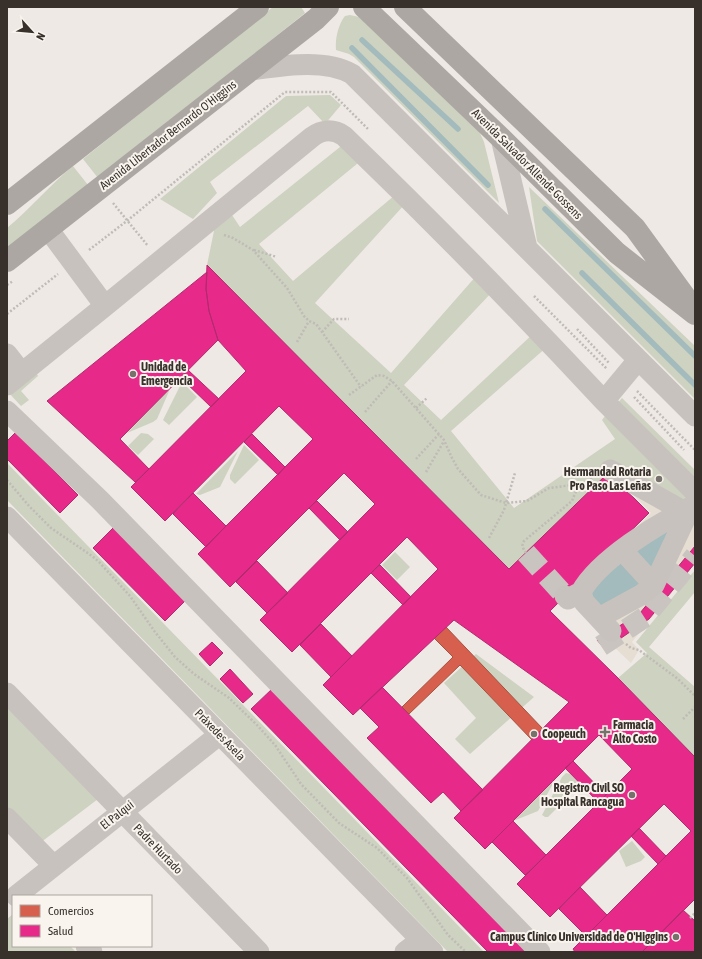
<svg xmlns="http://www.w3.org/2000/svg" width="702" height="959" font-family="'Asap Condensed',sans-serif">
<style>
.green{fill:#ced2c0}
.plaza{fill:#e6ded3}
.water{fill:#a3bbbc}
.shops{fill:#d6604d;stroke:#a65243}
.health{fill:#e7298a;stroke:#b22b6e}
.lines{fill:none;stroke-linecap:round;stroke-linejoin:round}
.stream{stroke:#a3bbbc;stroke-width:5.5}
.minor-tunnel{stroke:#c9c4bf;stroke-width:21;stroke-dasharray:21 10;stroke-linecap:butt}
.path{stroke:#bfbbb6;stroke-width:2.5;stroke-dasharray:2 2;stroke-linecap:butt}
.minor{stroke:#c7c2bd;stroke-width:21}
.major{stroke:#aca7a2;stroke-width:22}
.poi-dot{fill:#77716c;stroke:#f9f4ed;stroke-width:1.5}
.labels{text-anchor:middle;stroke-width:4;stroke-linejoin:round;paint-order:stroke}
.street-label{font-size:12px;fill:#37302b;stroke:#f9f4ed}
.poi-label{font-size:12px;font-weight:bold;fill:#37302b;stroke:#f9f4ed;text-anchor:start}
</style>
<rect width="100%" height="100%" fill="#eee9e4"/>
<path class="green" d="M273,7H301L305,13L98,178L83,159Z
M350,15L359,17L479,131L484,142L499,203L354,57L349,54L336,50C335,39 338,25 345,16Z
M330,95L341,105L325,124L308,106L210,182L217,193L193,219L160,199L286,96Z
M345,143L363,159L259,244L293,281L395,195L405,204L315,303L391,373L477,275L494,290L404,385L441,420L535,332L548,346L451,431L514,508L615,439L602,420L608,412L691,497L683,501L607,474L509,569L207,265L215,226L232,215L240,227Z
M73,166L88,185L7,249V228C30,209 50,185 73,166Z
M529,187L695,346V399L537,241Z
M37,374L38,376L21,391L29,400L21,406L8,392Z
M182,382L197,397L169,425L163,420Z
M170,389L157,419L153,422L127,433Z
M622,398L695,470V487L614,407Z
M141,433L148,434L154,439L138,455L128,446Z
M244,445L259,460L235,484L230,479V475Z
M238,451L220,487L200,495L196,494Z
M7,463L484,952H448L7,500Z
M395,552L410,567L397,580L382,565Z
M695,570V592L649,647L695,687V757L618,678L647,653L636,642Z
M476,654L534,697L470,754L455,739L476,718L444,683Z
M7,705L98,799L40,843L7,808Z
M566,773L570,774L580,785L548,817H545L542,815L562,777Z
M556,778L538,811L513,821Z
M632,841L645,857L641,861L626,867L619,851Z
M13,914V946H70L76,952H9L7,950V919Z"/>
<path class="plaza" d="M619,480L695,512V564L632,642L639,650L631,663L598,632V565L651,513Z"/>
<path class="water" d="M672,520L652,575L629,553Z
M623,556L649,584L600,606L585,590Z"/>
<path class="shops" d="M446,627L543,729L532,740L460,665L409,714L402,707L453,657L434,638Z"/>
<path class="health" d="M207,265L509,569L607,474L634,498L649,513L550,611L618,678L695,757V899L642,952H575L573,949L691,831L664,804L550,917L517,884L632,769L599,735L485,849L454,818L569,702L454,620L353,715L323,685L438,569L407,537L292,652L260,620L375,504L344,473L230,587L198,554L313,439L279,406L165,521L131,487L246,371L218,340L209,311L206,289Z
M207,272L206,289L209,311L218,340L120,439L149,469L135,482L47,401Z
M188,370L219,399L211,407L181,378Z
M16,432L78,495L60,513L7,459V441Z
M252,434L285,467L278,475L244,442Z
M193,493L226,526L206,547L173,514Z
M317,501L348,532L340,540L309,508Z
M114,527L186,600L165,621L93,548Z
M695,546V563L649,619L605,649L597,640L640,613Z
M257,561L288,593L267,613L236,582Z
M380,565L411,597L403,605L371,573Z
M321,624L352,656L331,677L300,645Z
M212,642L223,653L210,666L199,654Z
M230,669L253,694L243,703L220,679Z
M382,687L483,790L461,811L443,792L431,803L367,738L379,727L360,708Z
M273,688L530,952H488L251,709Z
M573,761L606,795L598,802L565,768Z
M513,821L546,855L525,875L492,842Z
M639,828L666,856L658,864L631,836Z
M580,887L607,915L586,936L559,909Z
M683,910L695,921V952H642Z"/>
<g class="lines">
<path class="stream" d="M362,40L458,129
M352,48L488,185
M545,209L695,356
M582,273L695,385"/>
<path class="minor-tunnel" d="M526,553L565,596
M601,646L645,617L695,556"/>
<path class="path" d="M113,203L148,246
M224,235L233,238L253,250L287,288L304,316L309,321L316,324L322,332L361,387
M89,250L128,220L285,92H331L368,129
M254,250L277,257
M7,285L13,281
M534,296L607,369
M7,314L58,274
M577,329L609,363
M322,332L334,319H349
M297,342L309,321
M637,391L695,450
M349,395L377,375L384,376L392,381L444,440L452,458L458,469L481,495L506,503L527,501L549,488L580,484L593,478
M634,397L684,450
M416,408L427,398
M365,412L392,381
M416,459L439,434
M426,472L444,441
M7,480L29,506L51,528L92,556L99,562L130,596L155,632L175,657L194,674L229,698L256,724L275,745L301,784L339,823L377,848L407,878L448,935L466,952
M489,538L504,510L515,473
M526,553C523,548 521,546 524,541L572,501L579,484
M626,644L631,648L639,650L678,679L695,696
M683,719L695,707
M690,918L695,913"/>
<path class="minor" d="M250,70C281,66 324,58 352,74L695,416
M501,138L527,248
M48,229L105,306
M7,354L21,372
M7,385L105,306L312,137C322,129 334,129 344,136C433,222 520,311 604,401L638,360
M604,401L695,492
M7,411L100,500L540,952
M7,517L433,952
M622,550L654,585
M565,596L568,599L581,592
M599,618L641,595L654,585L685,519L683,511L610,470
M611,631L584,602L581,592C599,559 659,523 693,506
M7,693L259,952
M7,818L54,866
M16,896L219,735
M86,946L92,952
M405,952L421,940"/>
<path class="major" d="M364,7L501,138L617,253L695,314
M405,7L635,228L686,298
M7,204L258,7
M7,261L316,19L328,7"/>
</g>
<g class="poi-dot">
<circle cx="133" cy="374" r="4"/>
<circle cx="659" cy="479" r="4"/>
<path d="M603 726h4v4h4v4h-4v4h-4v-4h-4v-4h4z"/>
<circle cx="534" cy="734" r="4"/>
<circle cx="632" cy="795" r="4"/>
<circle cx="676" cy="937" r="4"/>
</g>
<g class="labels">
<g class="street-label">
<text transform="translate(168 135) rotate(-38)" y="4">Avenida Libertador Bernardo O'Higgins</text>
<text transform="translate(527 164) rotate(45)" y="4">Avenida Salvador Allende Gossens</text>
<text transform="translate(220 735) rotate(46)" y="4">Práxedes Asela</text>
<text transform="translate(117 815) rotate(-38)" y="4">El Palqui</text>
<text transform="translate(158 849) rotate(46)" y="4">Padre Hurtado</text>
</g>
<g class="poi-label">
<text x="141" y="371">Unidad de<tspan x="141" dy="14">Emergencia</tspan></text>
<text x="651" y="476" text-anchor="end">Hermandad Rotaria<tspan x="651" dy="14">Pro Paso Las Leñas</tspan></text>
<text x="613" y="729">Farmacia<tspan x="613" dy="14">Alto Costo</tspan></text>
<text x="542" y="738">Coopeuch</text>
<text x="624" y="792" text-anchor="end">Registro Civil SO<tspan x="624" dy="14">Hospital Rancagua</tspan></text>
<text x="668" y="941" text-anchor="end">Campus Clínico Universidad de O'Higgins</text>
</g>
</g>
<rect width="702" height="959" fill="none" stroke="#37302b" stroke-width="16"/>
<rect x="12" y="895" width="140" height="52" fill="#f9f4ed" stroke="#aba69f"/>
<rect x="20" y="905" width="20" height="12" fill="#d6604d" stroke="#aba69f"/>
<text x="48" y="915" font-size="12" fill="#37302b">Comercios</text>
<rect x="20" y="925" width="20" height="12" fill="#e7298a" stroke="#aba69f"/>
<text x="48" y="935" font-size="12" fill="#37302b">Salud</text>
<g transform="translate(32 32) rotate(117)" stroke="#f9f4ed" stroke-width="3" paint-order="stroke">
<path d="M0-3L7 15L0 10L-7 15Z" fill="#37302b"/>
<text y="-6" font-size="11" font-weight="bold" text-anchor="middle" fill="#37302b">N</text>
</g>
</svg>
